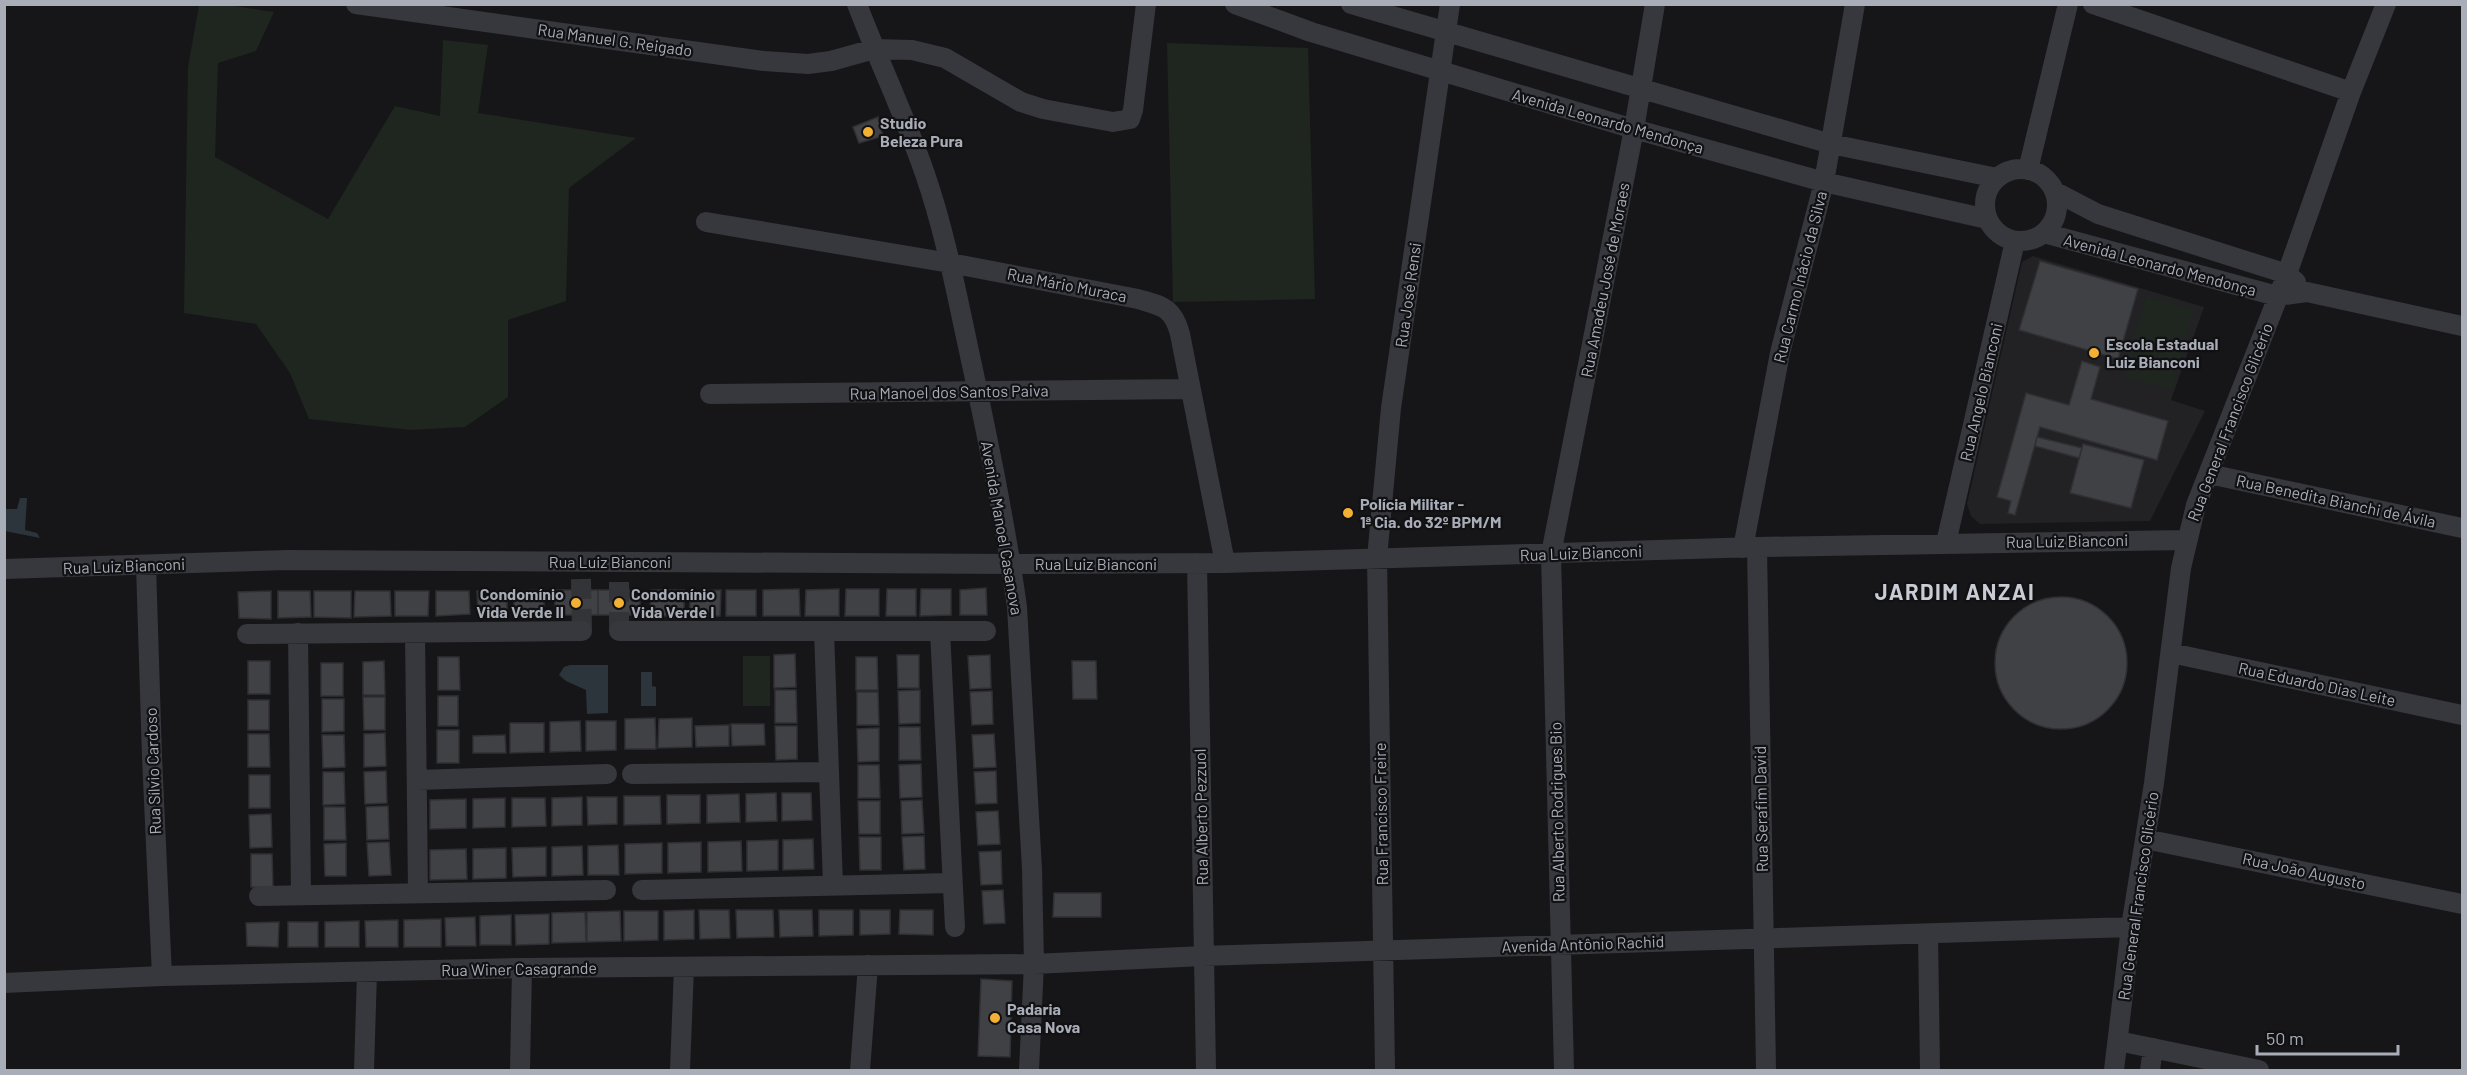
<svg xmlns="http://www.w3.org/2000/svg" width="2467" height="1075" font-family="Barlow,sans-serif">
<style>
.built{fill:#222225}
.green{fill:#1e261f}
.water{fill:#2c353c}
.building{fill:#404145;stroke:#303034;stroke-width:1.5}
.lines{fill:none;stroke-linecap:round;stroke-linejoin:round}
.minor-tunnel{stroke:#333438;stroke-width:20;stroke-dasharray:20 10;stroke-linecap:butt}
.minor{stroke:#37383d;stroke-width:20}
.poi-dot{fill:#f2b134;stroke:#111113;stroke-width:2}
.labels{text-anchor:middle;stroke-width:4.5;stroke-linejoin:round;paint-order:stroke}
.street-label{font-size:16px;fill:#a8adb8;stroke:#111113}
.poi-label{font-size:16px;font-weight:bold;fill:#a8adb8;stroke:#111113;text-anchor:start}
.district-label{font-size:22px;font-weight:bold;letter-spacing:1.5px;fill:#c9ccd4;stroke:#111113}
</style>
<rect width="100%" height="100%" fill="#161618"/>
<path class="built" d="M2033,256L2204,307L2171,400L2205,411L2150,521L1980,524L1971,516L1967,504L2022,262Z"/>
<path class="green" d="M199,5H227L274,12L256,51L218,63L215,157L328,219L395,106L440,116L443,40L488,45L478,113L636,138L569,188L566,301L508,320V397L465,427L411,430L309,419L290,373L256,324L184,313L188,67Z
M1167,43L1308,48L1315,299L1173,302Z
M2146,296L2194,309L2171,390L2124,377Z
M743,656H770V706H743Z"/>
<path class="water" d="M20,498H27L25,530L37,533L40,538L5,531V509H17Z
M570,665H608V713L587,714L586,690L566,681L559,675L564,667Z
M641,672H652V686L656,687V706H641Z"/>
<path class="building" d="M878,117L883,136L859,143L853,127Z
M2040,261L2138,289L2118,359L2019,330Z
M2082,361L2100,367L2091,399L2168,421L2157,460L2040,427L2015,515L2008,513L2011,501L1997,497L2026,393L2069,405Z
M2037,437L2082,448L2079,458L2035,446Z
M2083,444L2144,460L2131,508L2070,493Z
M986,588L987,615H960V590Z
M799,589L800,616H763V590Z
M839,589V616H805L806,590Z
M846,589H879V616H845Z
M887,589H916V616H886Z
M921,589H951V615L920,616Z
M544,590V613H514V591Z
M555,590H598V615H555Z
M598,590H640V615H598Z
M651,590H684V616H650Z
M721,590L720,616H690V591Z
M726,590H756V616H726Z
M271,591V619L239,618L238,592Z
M278,591H310L311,617L278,618Z
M314,591H351V618L314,617Z
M355,591H390L391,616L354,617Z
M395,591H429L428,616H395Z
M436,591H469L470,614L436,616Z
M477,591H507V613L478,614Z
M1995 663a66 66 0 1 1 132 0a66 66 0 1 1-132 0Z
M795,654L796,687L774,688V655Z
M897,655H919V688H898Z
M990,655L991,688L970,689L968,656Z
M438,657H459L460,690H438Z
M856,657H877L878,690H856Z
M248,661H270V694H248Z
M384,661L385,695H363V662Z
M1072,661H1096L1097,699H1073Z
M321,663H343V696H321Z
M775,690H796L797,723H775Z
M920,690V723L899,724L898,691Z
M992,691L993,724L972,725L970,692Z
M857,692H878L879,725H857Z
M438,696H458V726H438Z
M363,697H385V730H364Z
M322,699H344V731L322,732Z
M248,700H269V730H248Z
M655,718L656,749H625V719Z
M692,718V747L658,748L659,719Z
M580,721L581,751L550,752V722Z
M586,721H616V750L586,751Z
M510,723H544V752L510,753Z
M731,724H764L765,745L732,746Z
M729,725V746L696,747L695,726Z
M775,726H797V759L776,760Z
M899,727H920L921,760H899Z
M879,728V761L858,762L857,729Z
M437,730H459V763H437Z
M385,733L386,766L364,767V734Z
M248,734H269L270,767H248Z
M994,734L996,767L974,768L972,735Z
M322,735H344L345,767L323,768Z
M505,735L506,753H473V736Z
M921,764L922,797L900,798L899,765Z
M858,765H879L880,798H858Z
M386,771L387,803L365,804L364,772Z
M996,771L997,803L976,804L974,772Z
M323,772H344L345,804L323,805Z
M249,775H270V808H249Z
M776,793L777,821L746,822V794Z
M782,793H811L812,820L782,821Z
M739,794L740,822L707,823V795Z
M667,795H700V823L667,824Z
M624,796H660L661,824L624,825Z
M582,797V825L552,826V798Z
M587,797H617V824L588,825Z
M505,798V827L473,828V799Z
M512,798H545L546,826L512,827Z
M466,799V828L430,829V800Z
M922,800L924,833L902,834L901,801Z
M858,801H880V834H859Z
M388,806L389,839L367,840L366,807Z
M324,807H345L346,840H324Z
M998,811L1000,844L978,845L976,812Z
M271,814L272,847L250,848L249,815Z
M924,836L925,869L904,870L902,837Z
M859,837H881V870H860Z
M813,839L814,869L783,870V840Z
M778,840V870L747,871V841Z
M741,841L742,871L708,872V842Z
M389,842L391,875L369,876L367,843Z
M701,842V872L668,873V843Z
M346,843V876H325L324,844Z
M662,843V873L625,874V844Z
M618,845L619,875H588V846Z
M582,846L583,875L552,876V847Z
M546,847V876L513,877L512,848Z
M506,848V878L473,879V849Z
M466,849L467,879L430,880V850Z
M1001,851L1002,884L981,885L979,852Z
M251,854H272L273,887H251Z
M1003,890L1005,923L984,924L982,891Z
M1054,893H1101V917H1053Z
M694,910V939L664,940V911Z
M699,910H729L730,938L700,939Z
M736,910H773L774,937L737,938Z
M779,910H812L813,936L780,937Z
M819,910H853V935L819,936Z
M860,910H890V934L860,935Z
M900,910H933V935L899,934Z
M620,911L621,941L587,942V912Z
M624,911H658V940L624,941Z
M585,912L586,942L552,943V913Z
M549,914V944L516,945L515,915Z
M511,915V945H480V916Z
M475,917L476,946H446L445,918Z
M441,919V947H404V920Z
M398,920V947H366L365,921Z
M359,921V947H325V922Z
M279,922L278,947L247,946L246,923Z
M288,922H318V947H288Z
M981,979L1012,981L1010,1057L978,1056Z"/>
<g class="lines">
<path class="minor-tunnel" d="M581,579L582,631
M619,582V631"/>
<path class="minor" d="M356,4L764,61L808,64L831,61L874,49L912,50L945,58L1021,102L1043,109L1113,122L1130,119L1133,110L1146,4
M857,4C879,62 905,116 925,174C945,232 956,291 969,351C987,435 1005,521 1017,607L1032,869L1034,964L1029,1070
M1235,4L1311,32L1634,129L1824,182L1987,219
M1351,4L1831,144L1997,178
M2093,4L2351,92
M1985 205a36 36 0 1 1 72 0a36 36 0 1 1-72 0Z
M2028,170L2068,4
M2054,191L2098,214L2287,274L2296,282
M706,222L950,263L1138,299C1162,306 1173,307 1180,334L1225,563
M2044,233L2277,296L2307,292L2462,326
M710,394L1189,389
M2209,474L2462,528
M1946,543L2015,241
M1757,547L1766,1070
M1743,548L1780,353L1824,182L1855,4
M1197,563L1206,1070
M146,565L152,757L162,976
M4,569L288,560L1011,564L1225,563L1757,547L2186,540
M619,631H986
M824,631L833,885
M940,631L955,927
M298,633L301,895
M415,633L418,892
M247,634L582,631
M2171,653L2462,715
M632,774L829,772
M417,780L607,774
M2145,839L2462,904
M642,890L952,883
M259,896L606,890
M1928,934L1930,1070
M4,983L162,976L522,968L1034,964L1203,956L2131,927
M2118,1041L2259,1070
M364,1070L367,973
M520,1070L522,968
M680,1070L684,967
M860,1070L868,965
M1385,1070L1377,558L1391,408L1450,4
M1564,1070L1551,554L1634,129L1655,4
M2114,1070L2131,927L2154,783L2181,568L2196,505L2287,274L2351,92L2386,4
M2150,1070L2153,1048"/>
</g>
<g class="poi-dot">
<circle cx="868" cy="132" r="6"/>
<circle cx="2094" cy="353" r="6"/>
<circle cx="1348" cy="513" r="6"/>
<circle cx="576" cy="603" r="6"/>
<circle cx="619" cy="603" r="6"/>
<circle cx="995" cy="1018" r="6"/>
</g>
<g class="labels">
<g class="street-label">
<text transform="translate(615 40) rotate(8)" y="6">Rua Manuel G. Reigado</text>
<text transform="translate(1608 121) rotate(16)" y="6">Avenida Leonardo Mendonça</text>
<text transform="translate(2160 265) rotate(15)" y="6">Avenida Leonardo Mendonça</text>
<text transform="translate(1800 277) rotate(-76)" y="6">Rua Carmo Inácio da Silva</text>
<text transform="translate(1605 280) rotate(-79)" y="6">Rua Amadeu José de Moraes</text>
<text transform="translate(1067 285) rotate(11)" y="6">Rua Mário Muraca</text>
<text transform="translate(1408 295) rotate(-82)" y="6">Rua José Rensi</text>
<text transform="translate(949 392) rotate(-1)" y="6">Rua Manoel dos Santos Paiva</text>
<text transform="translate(1981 392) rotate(-77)" y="6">Rua Angelo Bianconi</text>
<text transform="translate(2230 422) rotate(-69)" y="6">Rua General Francisco Glicério</text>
<text transform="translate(2336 501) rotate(12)" y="6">Rua Benedita Bianchi de Ávila</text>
<text transform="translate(1002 528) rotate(80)" y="6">Avenida Manoel Casanova</text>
<text transform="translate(2067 541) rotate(-1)" y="6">Rua Luiz Bianconi</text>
<text transform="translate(1581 553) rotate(-2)" y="6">Rua Luiz Bianconi</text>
<text x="610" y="568">Rua Luiz Bianconi</text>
<text x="1096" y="570">Rua Luiz Bianconi</text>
<text transform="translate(124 566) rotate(-2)" y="6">Rua Luiz Bianconi</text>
<text transform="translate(2317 684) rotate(12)" y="6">Rua Eduardo Dias Leite</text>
<text transform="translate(153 771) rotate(-92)" y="6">Rua Sílvio Cardoso</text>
<text transform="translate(1761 809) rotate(-91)" y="6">Rua Serafim David</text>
<text transform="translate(1557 812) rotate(-91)" y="6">Rua Alberto Rodrigues Bio</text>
<text transform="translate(1381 814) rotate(-91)" y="6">Rua Francisco Freire</text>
<text transform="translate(1201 817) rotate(-91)" y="6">Rua Alberto Pezzuol</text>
<text transform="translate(2304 871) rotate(12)" y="6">Rua João Augusto</text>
<text transform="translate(2138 896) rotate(-82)" y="6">Rua General Francisco Glicério</text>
<text transform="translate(1583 944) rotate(-2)" y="6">Avenida Antônio Rachid</text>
<text transform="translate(519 969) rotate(-1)" y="6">Rua Winer Casagrande</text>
</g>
<g class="poi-label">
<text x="880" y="129">Studio<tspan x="880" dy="18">Beleza Pura</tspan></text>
<text x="2106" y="350">Escola Estadual<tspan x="2106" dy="18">Luiz Bianconi</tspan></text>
<text x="1360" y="510">Polícia Militar -<tspan x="1360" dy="18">1ª Cia. do 32º BPM/M</tspan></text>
<text x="564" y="600" text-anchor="end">Condomínio<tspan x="564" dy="18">Vida Verde II</tspan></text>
<text x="631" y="600">Condomínio<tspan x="631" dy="18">Vida Verde I</tspan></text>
<text x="1007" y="1015">Padaria<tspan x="1007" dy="18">Casa Nova</tspan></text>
</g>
<g class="district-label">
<text x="1955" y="600">JARDIM ANZAI</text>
</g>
</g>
<rect width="2467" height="1075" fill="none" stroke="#a8adb8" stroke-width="12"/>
<path d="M2257 1045v9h141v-9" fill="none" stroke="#a8adb8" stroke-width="3"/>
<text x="2266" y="1045" font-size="18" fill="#a8adb8" stroke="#111113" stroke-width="4.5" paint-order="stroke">50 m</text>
</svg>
